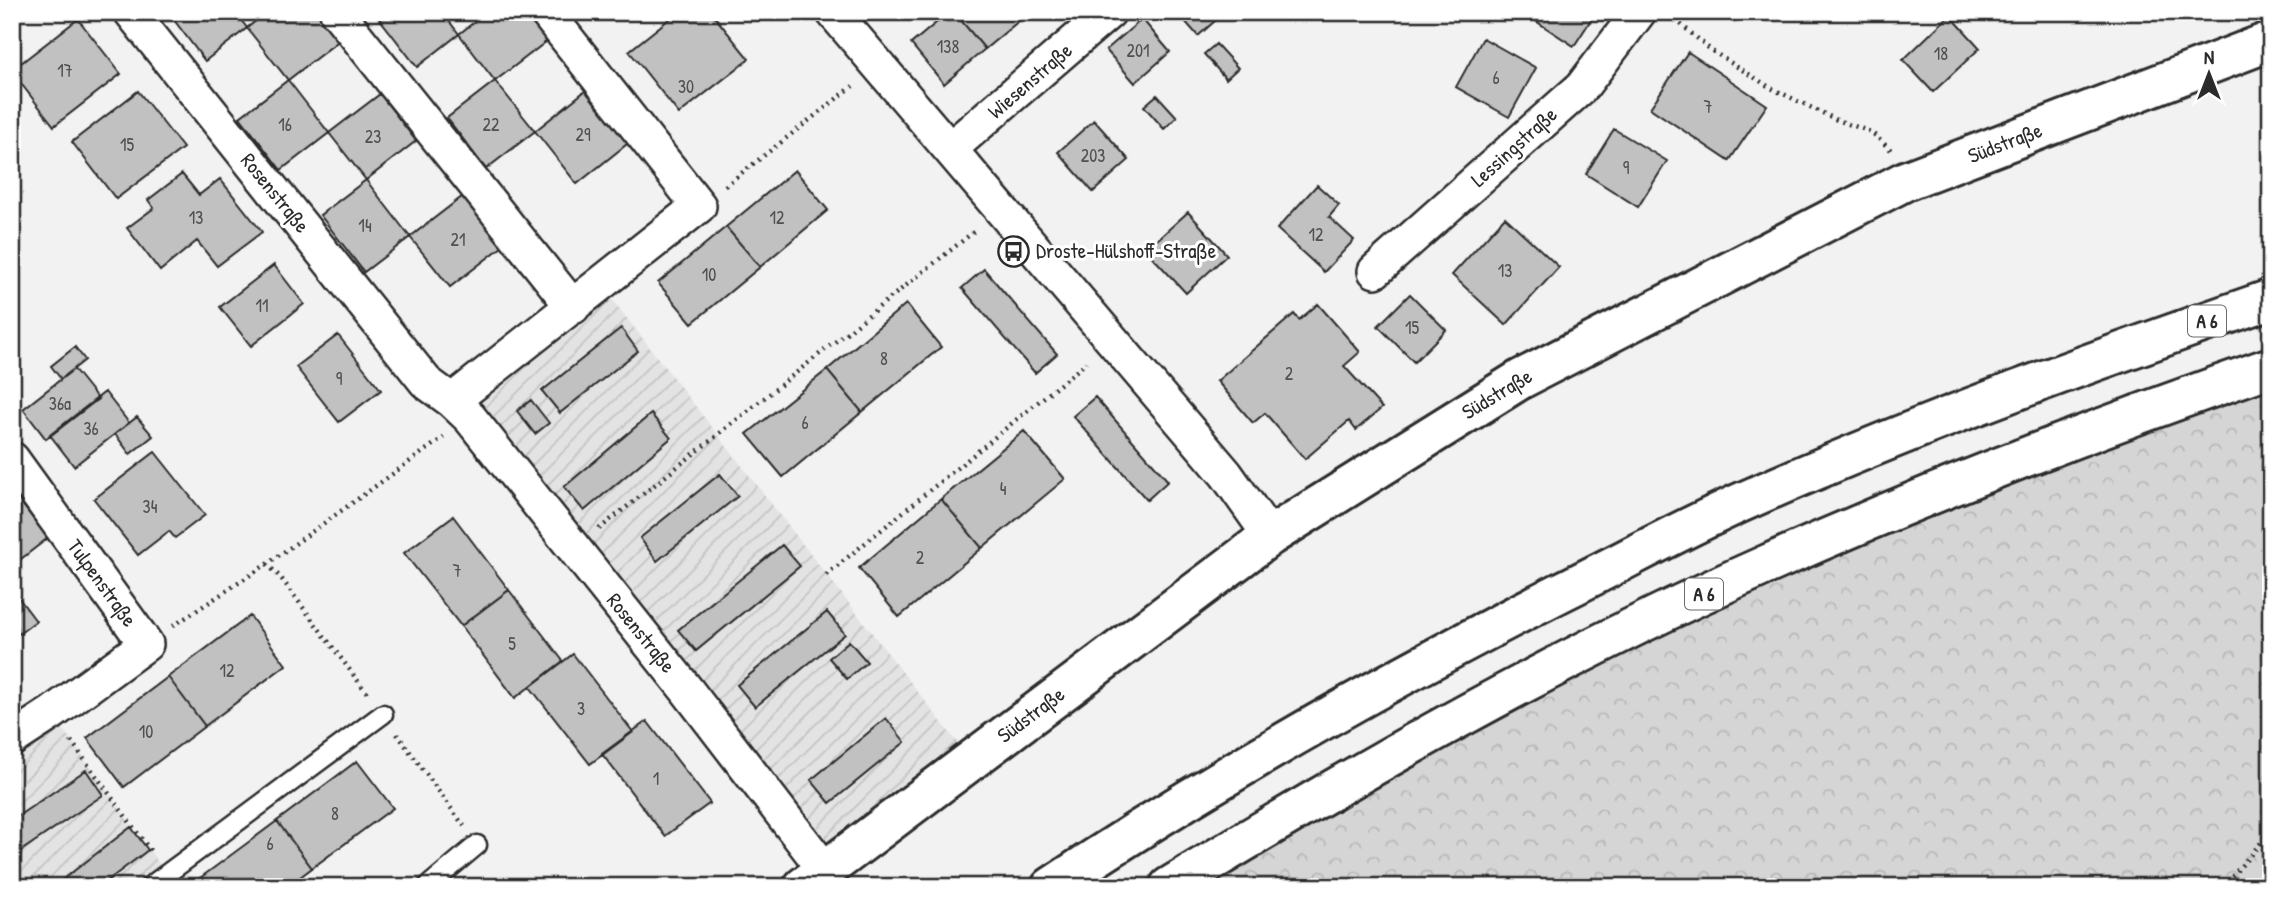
<svg xmlns="http://www.w3.org/2000/svg" width="2283" height="899" font-family="'Patrick Hand',sans-serif">
<style>
.industrial{fill:url(#industrial-furrows)}
.forest{fill:url(#forest-crowns);stroke:#808080;stroke-width:2}
.building{fill:#c1c1c1;stroke:#2b2b2b;stroke-width:2}
.lines{fill:none;stroke-linecap:round;stroke-linejoin:round}
.service-casing{stroke:#2b2b2b;stroke-width:23}
.minor-casing{stroke:#2b2b2b;stroke-width:38}
.tertiary-casing{stroke:#2b2b2b;stroke-width:44}
.motorway-casing{stroke:#2b2b2b;stroke-width:44}
.path{stroke:#2b2b2b;stroke-width:4.5;stroke-dasharray:2 5;stroke-linecap:butt}
.service{stroke:#fff;stroke-width:18}
.minor{stroke:#fff;stroke-width:33}
.tertiary{stroke:#fff;stroke-width:38}
.motorway{stroke:#fff;stroke-width:38}
.labels{text-anchor:middle;stroke-width:6;stroke-linejoin:round;paint-order:stroke}
.number-label{font-size:18px;fill:#505050}
.shield{fill:#fff;stroke:#6b6b6b;stroke-width:2}
.shield-label{font-size:19px;font-weight:bold;fill:#2b2b2b}
.street-label{font-size:21px;fill:#2b2b2b;stroke:#fff}
.poi-label{font-size:21px;fill:#2b2b2b;stroke:#fff;text-anchor:start}
</style>
<defs>
<pattern id="industrial-furrows" width="10" height="10" patternUnits="userSpaceOnUse" patternTransform="scale(1.75)"><rect width="10" height="10" fill="#e3e3e3"/><path d="M-1 1l2-2M0 10L10 0M9 11l2-2" fill="none" stroke="#c3c3c3"/></pattern>
<pattern id="forest-crowns" width="20" height="18" patternUnits="userSpaceOnUse" patternTransform="scale(1.75)"><rect width="20" height="18" fill="#d5d5d5"/><path d="M2 6a3 3 0 1 1 6 0M12 15a3 3 0 1 1 6 0" fill="none" stroke="#b7b7b7"/></pattern>
</defs>
<rect width="100%" height="100%" fill="#f2f2f2"/>
<filter id="ink" filterUnits="userSpaceOnUse"><feTurbulence type="fractalNoise" baseFrequency=".0143" numOctaves="2"/><feDisplacementMap in="SourceGraphic" scale="14" xChannelSelector="R" yChannelSelector="G"/><feConvolveMatrix kernelMatrix="1 2 1 2 8 2 1 2 1" color-interpolation-filters="sRGB"/></filter>
<g filter="url(#ink)">
<path class="industrial" d="M601,285L971,760L825,870L452,401Z
M52,713L119,808L176,887H12V739Z"/>
<path class="forest" d="M2271,386V887H1205L1309,819L1609,654L2020,472Z"/>
<path class="building" d="M168,12H235L247,28L205,61Z
M267,12H320L341,39L288,80L247,28Z
M379,12H442L459,34L417,67L376,14Z
M487,12H524L547,41L495,81L459,34Z
M678,12H711L749,59L679,114L629,51Z
M949,12H954L985,49L944,84L911,44Z
M954,12H1025L1027,14L985,49Z
M1177,12H1225L1198,36Z
M1522,12H1596L1574,46Z
M1950,15L1980,48L1933,92L1903,60Z
M78,19L121,74L54,126L12,72V70Z
M1142,19L1170,52L1135,83L1106,50Z
M1483,38L1536,68L1509,117L1456,87Z
M1216,44L1238,68L1226,79L1204,54Z
M1688,52L1767,105L1729,161L1650,108Z
M288,80L329,133L281,170L240,117Z
M495,81L535,131L486,169L447,118Z
M590,87L632,140L577,184L535,131Z
M138,91L183,148L116,199L72,142Z
M380,94L416,141L366,180L329,133Z
M1157,95L1177,117L1164,129L1144,106Z
M1094,120L1129,160L1093,192L1058,152Z
M1614,129L1667,161L1638,207L1586,174Z
M795,170L828,210L760,267L726,227Z
M182,174L199,195L220,179L262,232L217,266L197,241L160,271L127,228L154,208L148,200Z
M366,180L410,237L364,272L320,215Z
M1317,185L1339,205L1329,217L1354,240L1324,272L1277,229Z
M467,193L507,243L450,287L410,237Z
M1188,212L1227,255L1186,293L1146,250Z
M1505,217L1559,267L1506,325L1452,275Z
M726,227L760,267L692,323L658,283Z
M274,265L304,304L251,346L220,307Z
M984,269L1057,354L1035,373L962,288Z
M1410,294L1446,330L1414,362L1378,326Z
M906,304L941,347L862,412L827,370Z
M1318,304L1360,352L1344,366L1382,408L1356,430L1349,421L1305,459L1265,413L1253,423L1217,381L1294,314L1299,320Z
M621,328L638,351L560,413L542,391Z
M338,335L381,390L339,422L296,367Z
M75,347L85,360L61,379L51,366Z
M74,369L98,399L46,439L23,409Z
M827,370L862,412L783,477L747,434Z
M105,392L129,423L74,466L50,435Z
M1095,397L1168,481L1147,500L1073,416Z
M531,400L549,423L535,434L517,411Z
M651,414L671,438L584,511L564,487Z
M137,417L153,436L130,454L115,434Z
M1024,431L1065,479L982,548L941,499Z
M155,452L205,515L175,538L169,531L138,555L94,499Z
M720,474L738,496L657,561L640,538Z
M12,491L48,538L12,566Z
M941,499L982,548L899,617L859,568Z
M453,516L509,590L461,626L404,553Z
M782,545L800,566L696,651L678,630Z
M12,589L36,621L12,639Z
M509,590L563,661L515,698L461,626Z
M827,612L845,634L755,707L737,685Z
M250,616L286,665L205,726L168,677Z
M849,641L867,662L847,679L829,658Z
M573,654L633,732L590,764L530,687Z
M168,677L205,726L124,787L87,738Z
M886,718L905,742L830,803L811,780Z
M647,721L710,803L665,836L602,754Z
M357,761L393,808L312,868L277,821Z
M86,770L103,795L12,857V820Z
M277,821L312,868L287,887H200L196,881Z
M131,827L148,850L99,887H53Z"/>
<g class="lines">
<defs>
<path id="service" d="M149,887L383,714
M427,887L477,845"/>
<path id="minor" d="M131,12L426,382L452,401L470,418L686,689L825,870
M337,12L573,307
M833,12L1226,474L1270,536
M950,149L1109,12
M1375,271L1582,87L1639,12
M452,401L699,206L546,12
M12,459L146,644L52,713L12,739"/>
<path id="tertiary" d="M803,887L1270,536L1521,379L1905,181L2271,41"/>
<path id="motorway" d="M1051,887C1214,778 1385,682 1559,593C1620,563 1680,530 1742,502C1915,425 2093,361 2271,299
M1169,887C1363,769 1560,656 1768,564C1932,491 2101,426 2271,367"/>
</defs>
<use href="#service" class="service-casing"/>
<use href="#minor" class="minor-casing"/>
<use href="#tertiary" class="tertiary-casing"/>
<use href="#motorway" class="motorway-casing"/>
<path class="path" d="M1670,15L1712,51L1771,88L1837,120L1871,132L1891,150
M725,186L853,86
M599,529L976,230
M267,564L281,578L367,693
M826,575L1087,362
M173,626L267,564L444,437
M397,734L464,826
M71,741L152,853
M2223,887L2271,831"/>
<use href="#service" class="service"/>
<use href="#minor" class="minor"/>
<use href="#tertiary" class="tertiary"/>
<use href="#motorway" class="motorway"/>
</g>
</g>
<defs>
<symbol id="bus-ring" viewBox="-11 -11 22 22"><circle r="9.5" fill="#fff" stroke="#2b2b2b" stroke-width="1.5"/><path d="M-5-6H5V4H4V6H2V4H-2V6H-4V4H-5ZM-3.5-4V0h7V-4ZM-3.5 1.2v1.5H-2V1.2ZM2 1.2v1.5H3.5V1.2Z" fill="#2b2b2b"/></symbol>
</defs>
<g fill-rule="evenodd">
<use href="#bus-ring" x="996" y="234" width="35" height="35"/>
</g>
<g class="labels">
<g class="number-label">
<text x="948" y="53">138</text>
<text x="1138" y="57">201</text>
<text x="1941" y="60">18</text>
<text x="65" y="77">17</text>
<text x="1496" y="84">6</text>
<text x="686" y="93">30</text>
<text x="1708" y="113">7</text>
<text x="285" y="131">16</text>
<text x="491" y="131">22</text>
<text x="583" y="141">29</text>
<text x="373" y="143">23</text>
<text x="127" y="151">15</text>
<text x="1093" y="162">203</text>
<text x="1626" y="174">9</text>
<text x="196" y="224">13</text>
<text x="777" y="224">12</text>
<text x="365" y="232">14</text>
<text x="1316" y="241">12</text>
<text x="458" y="246">21</text>
<text x="1505" y="277">13</text>
<text x="709" y="281">10</text>
<text x="262" y="312">11</text>
<text x="1412" y="334">15</text>
<text x="884" y="365">8</text>
<text x="1289" y="380">2</text>
<text x="339" y="385">9</text>
<text x="60" y="410">36a</text>
<text x="805" y="429">6</text>
<text x="91" y="435">36</text>
<text x="1003" y="495">4</text>
<text x="150" y="513">34</text>
<text x="920" y="564">2</text>
<text x="457" y="577">7</text>
<text x="512" y="650">5</text>
<text x="227" y="677">12</text>
<text x="581" y="715">3</text>
<text x="146" y="738">10</text>
<text x="656" y="785">1</text>
<text x="335" y="820">8</text>
<text x="270" y="850">6</text>
</g>
<g class="shield">
<rect x="2188" y="305.5" width="38" height="31" rx="5"/>
<rect x="1685" y="578.5" width="38" height="31" rx="5"/>
</g>
<g class="shield-label">
<text x="2207" y="328">A 6</text>
<text x="1704" y="601">A 6</text>
</g>
<g class="street-label">
<text transform="translate(1030 81) rotate(-41)" y="7">Wiesenstraße</text>
<text transform="translate(2005 143) rotate(-21)" y="7">Südstraße</text>
<text transform="translate(1514 147) rotate(-42)" y="7">Lessingstraße</text>
<text transform="translate(275 193) rotate(51)" y="7">Rosenstraße</text>
<text transform="translate(1497 394) rotate(-31)" y="7">Südstraße</text>
<text transform="translate(102 583) rotate(54)" y="7">Tulpenstraße</text>
<text transform="translate(641 633) rotate(51)" y="7">Rosenstraße</text>
<text transform="translate(1031 715) rotate(-37)" y="7">Südstraße</text>
</g>
<g class="poi-label">
<text x="1036" y="258">Droste-Hülshoff-Straße</text>
</g>
</g>
<rect width="2283" height="899" fill="none" stroke="#fff" stroke-width="42"/>
<rect x="21" y="21" width="2241" height="857" fill="none" stroke="#2b2b2b" stroke-width="2.5" filter="url(#ink)"/>
<g transform="translate(2209 74)" stroke="#ffffff" stroke-width="5" paint-order="stroke">
<path d="M0-5L12 26L0 18L-12 26Z" fill="#2b2b2b"/>
<text y="-10" font-size="19" font-weight="bold" text-anchor="middle" fill="#2b2b2b">N</text>
</g>
</svg>
